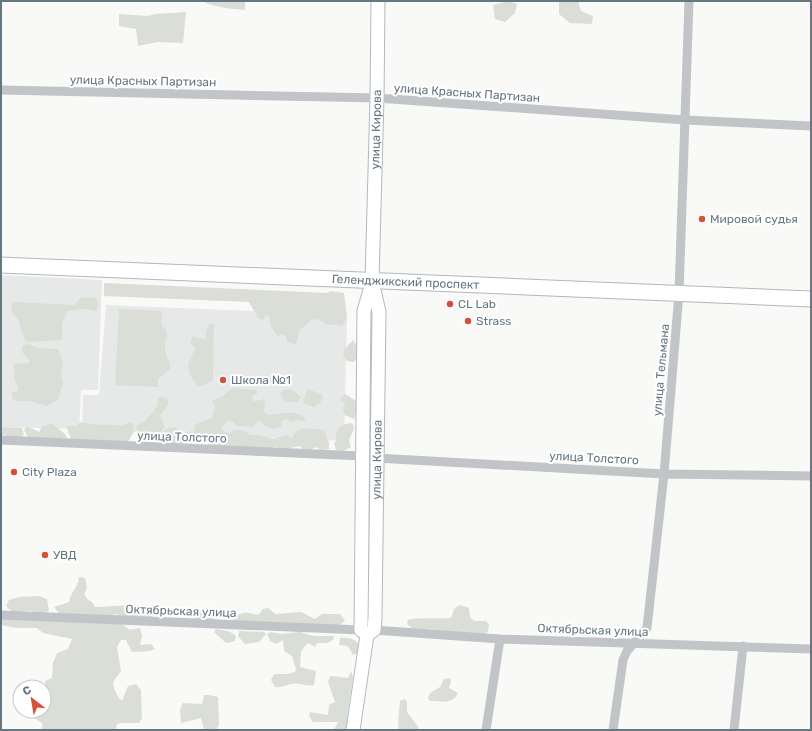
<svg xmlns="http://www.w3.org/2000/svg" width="812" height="731" font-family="Rubik,sans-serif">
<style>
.built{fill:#e7e9e8}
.green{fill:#daded7}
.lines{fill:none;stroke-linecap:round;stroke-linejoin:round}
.secondary-casing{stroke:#b3b9bd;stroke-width:15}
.primary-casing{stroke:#b2b8bb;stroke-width:17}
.minor{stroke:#c1c5c8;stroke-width:9}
.secondary{stroke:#fff;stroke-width:13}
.primary{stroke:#fff;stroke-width:15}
.poi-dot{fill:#d6503b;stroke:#fff;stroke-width:1.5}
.labels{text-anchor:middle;stroke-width:4;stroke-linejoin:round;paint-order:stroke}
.street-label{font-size:12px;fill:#667780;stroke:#fff}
.poi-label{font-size:12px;fill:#667780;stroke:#fff;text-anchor:start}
</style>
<rect width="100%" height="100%" fill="#f9f9f7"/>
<path class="built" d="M1,275L102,280L98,390H81L79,429L1,427Z
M106,305L347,315L344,441L82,430L83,395H99Z"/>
<path class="green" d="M205,1H245V10L224,8L205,3Z
M509,1L517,4L515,13L505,22L495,19L493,5Z
M559,1H578L581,11L593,16L592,24L570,23L559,14Z
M186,12L183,43L158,42L138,46L136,29L119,26V14L147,16L156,14Z
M104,283L328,293L330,291L344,293L347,318L342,326L325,324L318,319L311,320L299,331L296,344L287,342L286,336L282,334L278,337L271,327L269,316L266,315L263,320L258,318L249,302L104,296Z
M88,297L96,298L99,305L96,311L84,309L68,311L62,323V340L27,342L24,339L18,319L11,312L12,304L15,302L75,305L80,298Z
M119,309L162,311L161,325C163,327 166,330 167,332C168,337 164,342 165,348C165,356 171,360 170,369L158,379V387L115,385Z
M369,318L375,319L372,443H367Z
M209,324H214L213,381L198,387L190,375L188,365L195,348L190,342L193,336L205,340L207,328Z
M353,340L357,346L356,359L354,362L347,361L343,356L344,350Z
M27,344L38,348L58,349L63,362L61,377L63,383L58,400L47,406L30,401H17L12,398V392L19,391L14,377L15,373L13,364L28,363L30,361L22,352V346Z
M232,388L257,390V394L253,395L252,401L265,400L264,412L269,415C281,414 297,409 306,419L304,421L297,420L292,422L286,419L282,421L281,427L274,429L265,426L262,422L258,421L252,427L237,426L233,421H227L221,428L225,432L231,433L234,430H242L251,435H259L273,439L286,435L293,438C296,423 313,430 324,430L329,443V449L321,450L316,447L310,450H303L300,446L285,449L274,447L261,454L210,446L207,442L167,445L163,438L164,431L168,428L175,427L181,434L191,431L194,433L196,424L212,418L215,406L212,401L223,396Z
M292,389L301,397L298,402C289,403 284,403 280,394L283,390Z
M308,389L321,394L323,398L320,403L313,407L304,403L303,400Z
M345,394L356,401L358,404L354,419L345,415L343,409L345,404L340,399Z
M161,397L167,398L169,403L160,416L165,427C160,432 160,440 155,444C149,441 141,442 136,437L138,431L136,426L146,420L158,405V399Z
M80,422C94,425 107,425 121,425C126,425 128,422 133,423L134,431L128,442H75L71,439L66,426H77Z
M51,423L65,434L67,438L64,441L28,437L24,430L27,426L39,432L42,427Z
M350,423L353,424L354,429L349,440L351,447L343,451L336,450L334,443L337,440C333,429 341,425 350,423Z
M1,427L22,428L24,435L20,438H10L4,434L1,438Z
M366,476H372L371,616H366Z
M79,577L85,578L87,588L84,594L88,600L92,602L95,607C114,607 140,601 154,614L151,617H121L116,614L89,619L92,623L120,622L130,630L140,628L142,636L140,645L151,644L155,649L150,651L132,652L126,640H121L117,647L121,671L113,682C114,690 116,695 122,701L128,686L136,684L141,690L142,718L139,723H122L117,724L116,730H41L43,724L29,714L28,711H44V707L47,705C46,699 46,685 45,681L52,678L53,663L57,653L68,649L72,639L43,633L37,628H16L1,625V616L68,615L59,613L54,607L69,602C71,592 78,587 79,577Z
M39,596L47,599L49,611L40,614L31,611L12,612L6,606L9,600L19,597Z
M460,605L469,608L470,617L474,621H486L489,625L488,632C469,640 449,632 429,629C426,629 421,631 417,632L407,624L408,620C417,617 440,619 451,618L454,609Z
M268,608L275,614L301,612L315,619L322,614H340L345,621L335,628L232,622C243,605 253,617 259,614C261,613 261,610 263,609Z
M199,610H215L217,617L211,620H196L194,615Z
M216,629C224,630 231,631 236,636L235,641L226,643L214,632Z
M239,631L264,632L266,634L259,642L245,644L238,636Z
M271,632L281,634L300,632L313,636H334L333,640L327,643H317L315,647L308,643L301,651L300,667L316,671L314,685C307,687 299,682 291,684C285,685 283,688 275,687L271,680L274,674H288L295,672L296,669L292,656L284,651L283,640L276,644L270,641L267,634Z
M340,638C350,637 362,640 359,653L353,655L348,646L339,645Z
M351,671L353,677L348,710L347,730H334L338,722H313L309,716L310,712L328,715L329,705L335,702L328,682L330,676L348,678Z
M450,678L451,682L449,688L458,693C452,705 442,701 430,701L428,698L430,693L440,687L444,679Z
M204,695H209L218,697L219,725L216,730H204L201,718L181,723L180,710L183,703L202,704Z
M405,699L407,702V712L419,728L417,730H399L398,724L400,701Z"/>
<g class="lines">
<defs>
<g id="secondary">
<path id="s1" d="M367,635L374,630L375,618L379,312L372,281L377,98L378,1"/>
<path d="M367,635L361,630L364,311L372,283"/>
<path d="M353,730L367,635"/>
</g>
<g id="primary">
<path id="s2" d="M1,265L811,299"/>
</g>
</defs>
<use href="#secondary" class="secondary-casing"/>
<use href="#primary" class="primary-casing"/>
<path class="minor" d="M1,90L377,98L685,120L811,126
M1,440L362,456
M376,458L664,474L811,476
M1,615L361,630
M374,630L500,639L811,649
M486,730L500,639
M613,730L623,660L627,651L647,628L664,474L679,293L689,1
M734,730L743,646"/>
<use href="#secondary" class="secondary"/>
<use href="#primary" class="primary"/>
</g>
<g class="poi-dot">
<circle cx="702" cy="219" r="4"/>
<circle cx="450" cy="304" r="4"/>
<circle cx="468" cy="321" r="4"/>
<circle cx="223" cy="380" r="4"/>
<circle cx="14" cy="472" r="4"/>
<circle cx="45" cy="555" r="4"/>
</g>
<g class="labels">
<g class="street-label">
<text transform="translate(143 81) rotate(1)" y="4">улица Красных Партизан</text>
<text transform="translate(467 93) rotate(4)" y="4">улица Красных Партизан</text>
<text dy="4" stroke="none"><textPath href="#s1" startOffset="510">улица Кирова</textPath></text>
<text dy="4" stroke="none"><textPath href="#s2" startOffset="405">Геленджикский проспект</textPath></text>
<text transform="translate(661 370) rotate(-85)" y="4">улица Тельмана</text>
<text transform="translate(182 437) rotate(2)" y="4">улица Толстого</text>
<text transform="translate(594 458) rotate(3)" y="4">улица Толстого</text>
<text dy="4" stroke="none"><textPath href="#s1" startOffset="179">улица Кирова</textPath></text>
<text transform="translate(181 611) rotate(2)" y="4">Октябрьская улица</text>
<text transform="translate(593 630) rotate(2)" y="4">Октябрьская улица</text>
</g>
<g class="poi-label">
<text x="710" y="223">Мировой судья</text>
<text x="458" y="308">CL Lab</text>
<text x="476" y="325">Strass</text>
<text x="231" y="384">Школа №1</text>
<text x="22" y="476">City Plaza</text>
<text x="53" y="559">УВД</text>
</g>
</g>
<rect width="812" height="731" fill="none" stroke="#667780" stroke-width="4"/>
<g transform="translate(32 699) rotate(329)"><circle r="19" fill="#ffffff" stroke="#c2c9cc"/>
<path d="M0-3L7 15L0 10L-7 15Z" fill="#d6503b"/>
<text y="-6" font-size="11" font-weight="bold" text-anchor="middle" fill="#667780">С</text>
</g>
</svg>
